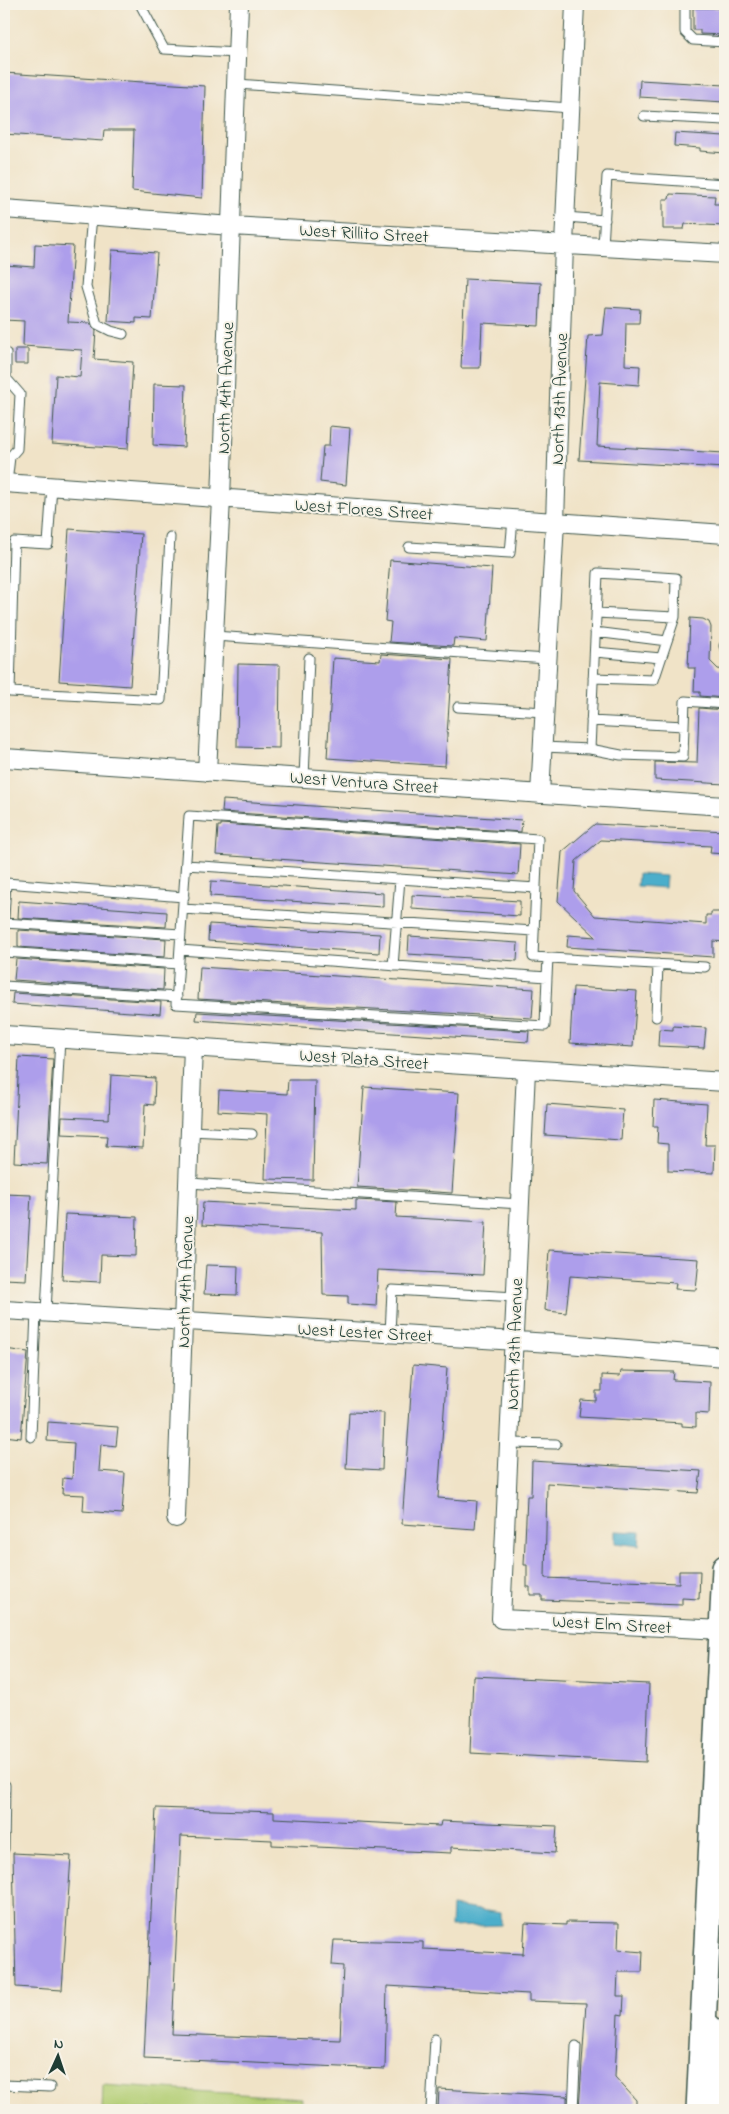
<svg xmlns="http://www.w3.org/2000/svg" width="729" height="2114" font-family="'Indie Flower',sans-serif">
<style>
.green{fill:#b3ce74;stroke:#698654}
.water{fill:#4caecb;stroke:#367680}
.building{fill:#ad9eeb}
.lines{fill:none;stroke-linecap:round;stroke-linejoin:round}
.lane-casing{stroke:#3e564a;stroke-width:11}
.street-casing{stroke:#3e564a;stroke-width:20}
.secondary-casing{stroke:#3e564a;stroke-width:28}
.lane{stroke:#fff;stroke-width:9}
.street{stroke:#fff;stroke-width:18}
.secondary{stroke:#fff;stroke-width:25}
.labels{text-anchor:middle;stroke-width:4;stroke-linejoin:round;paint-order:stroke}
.street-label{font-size:18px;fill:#1f3d34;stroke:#f7f3e8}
</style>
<rect width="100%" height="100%" fill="#f7f3e8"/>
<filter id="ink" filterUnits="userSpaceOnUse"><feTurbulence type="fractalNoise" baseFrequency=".02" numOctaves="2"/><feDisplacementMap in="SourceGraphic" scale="10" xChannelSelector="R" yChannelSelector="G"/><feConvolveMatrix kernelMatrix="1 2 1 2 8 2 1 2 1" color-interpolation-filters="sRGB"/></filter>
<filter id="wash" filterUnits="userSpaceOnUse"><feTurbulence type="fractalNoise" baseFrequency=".0096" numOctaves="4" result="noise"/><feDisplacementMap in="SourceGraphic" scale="20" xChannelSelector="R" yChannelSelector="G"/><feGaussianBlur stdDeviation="1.12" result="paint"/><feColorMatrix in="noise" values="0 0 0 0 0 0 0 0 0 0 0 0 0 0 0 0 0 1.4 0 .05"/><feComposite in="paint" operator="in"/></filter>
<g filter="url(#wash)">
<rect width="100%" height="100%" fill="#f0e3c7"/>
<path class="green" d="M103,2085L302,2098L301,2109L102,2110Z"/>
<path class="water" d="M638,874L666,876L665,888L637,886Z
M615,1531L640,1532L639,1546L615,1543Z
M452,1906L501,1913V1925L451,1927Z"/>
<g id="blocks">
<path class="building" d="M693,8H725V35L700,34V30H693Z
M4,73L205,86L202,198L132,191L134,130H104L103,141L4,134Z
M640,80L725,85V102L639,97Z
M675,133L725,136V153L700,151V148L674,146Z
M670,194L715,196L714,204H725V226L685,224L684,229H663V199H669Z
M35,244L73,246L68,322L90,323L96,331L94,359L133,362L128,449L52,444L56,375L80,377L82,350L23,346L24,321L4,320V265L34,267Z
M112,250L157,253L152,319L136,318V323L108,321Z
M465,279L541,283L539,326L482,323L480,368H461Z
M606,307L640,309L639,323H626L625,365L640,366L639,385L600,382L597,446L725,453V468L579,460L588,336L603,335Z
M15,349H28V364H15Z
M154,384L186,385L184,447L153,445Z
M330,426L350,428L346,485L320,482L323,446H329Z
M69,529L141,534L130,686L59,681Z
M390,560L492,568L487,641L454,638L453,646L389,642L391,622L385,621Z
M690,618L703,619L709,622L711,627L710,661L718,669L725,670V698L700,696V692H694L695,668H688Z
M381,654L452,659L445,766L327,758L333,658L380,661Z
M238,664L280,665L279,748L237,747Z
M699,708L725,710V784L655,780V762L697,763Z
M223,800L522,820L521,832L222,812Z
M221,824L520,844L518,875L216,855L218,826H221Z
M595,824L725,831V854L710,853L711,846L601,840L576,861L574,891L595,916L706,924V915H711V912H725V942L713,941V957L567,947L568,935L596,937L558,901L562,852Z
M211,881L383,893V907L210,896Z
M412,895L520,901V916L412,909Z
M19,901L167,912L166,927L18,918Z
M209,924L380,934L379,953L208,941Z
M18,930L166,939L165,957L18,947Z
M409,936L518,943L517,961L408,954Z
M16,959L164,969L163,990L14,980Z
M200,967L534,989L532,1018L198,999Z
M573,987L637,991L633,1047L570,1043Z
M13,993L161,1002L160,1014L12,1004Z
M197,1012L529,1031L528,1042L196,1020Z
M673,1026L706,1028L704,1048L658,1046L659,1029L673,1030Z
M19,1057L53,1059L47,1164L14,1162Z
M111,1075L155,1078L154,1105L145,1104L143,1148L106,1146L107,1136L61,1134L62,1117L109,1119Z
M288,1080H315L313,1180L265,1179L267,1114L218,1111L219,1090L287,1094Z
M364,1087L459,1093L452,1193L357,1187Z
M654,1100L707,1104L705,1145H715L714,1173L668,1171V1144L657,1143L658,1126H653Z
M547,1104L623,1110L621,1140L545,1135Z
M4,1194L31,1195L26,1280L4,1279Z
M356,1200L397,1202L396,1217L486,1222L483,1275L378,1270L376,1306L348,1304V1296L323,1295L322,1232L202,1225L203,1202L356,1210Z
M65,1214L137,1217L136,1256L101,1255L100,1282L62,1280Z
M549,1250L699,1259L696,1290L675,1289L676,1283L570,1276L566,1313L548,1311L545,1310Z
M206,1265L238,1266L237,1295L204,1294Z
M4,1349L28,1352L21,1438L4,1436Z
M413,1365L447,1368L438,1498L477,1501L475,1529L402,1524Z
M621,1371L674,1372L673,1380L710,1382L709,1414L696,1413V1427L682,1426V1423L579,1417L581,1400L596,1401V1391H602V1375L620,1376Z
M349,1412L384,1413L382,1470L346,1468Z
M48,1422L118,1427L116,1446L101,1444L99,1471L125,1473L122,1514L83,1511L84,1495L62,1494L63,1478L72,1479L74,1443L47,1441Z
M532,1461L701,1471L698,1493L547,1483L545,1578L679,1583V1571H700L699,1599L682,1598V1605L542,1600V1595H530V1587H527V1565H524L527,1496H531Z
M473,1676L649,1684L646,1762L470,1753Z
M156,1808L274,1812V1818L440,1826L441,1821L557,1826L555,1853L451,1847V1853L272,1845V1840L181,1836L172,2034L340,2040L343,1966L332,1965L334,1940L423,1942V1949L523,1954L525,1923L566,1925V1922L619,1923L618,1950L643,1952L642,1972H618L617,1996H624L623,2015L618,2014L615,2077L636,2100V2110H579L586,2003L529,2001V1994L387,1986L385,2069L144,2058Z
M13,1853L71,1856L62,1990L16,1987Z
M439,2089L567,2096V2110H438Z"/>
</g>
</g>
<g filter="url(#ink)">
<use href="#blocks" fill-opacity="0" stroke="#3e564a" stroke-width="1"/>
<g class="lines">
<defs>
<path id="lane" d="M685,4V32L693,40L725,42
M141,6L164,49L238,53
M237,84L570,108
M644,116L725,120
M92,215L86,287L97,324L111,331L123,334
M565,217L605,220
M603,247L607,176L725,184
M6,353V378L20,394L17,449L10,457L7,483
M52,486L48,544L14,542L10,692L161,700L170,537
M409,547L510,553L513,519
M596,613L675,617
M595,632L667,641
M214,636L547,659
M724,646H725
M595,652L661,658
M458,707L545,712
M591,721L684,726L685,701L725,704
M543,747L590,749L598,573L676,578L675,617L654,680L593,678
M590,749L621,755L683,757L684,726
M304,778L309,658
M186,865L536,888
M183,909L534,931
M4,918L6,883L184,897
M4,923L181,934
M180,950L547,977L545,1026L176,1004L189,816L538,839L533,957L705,967
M4,952L179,964
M393,966L400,879
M547,977L548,958
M4,986L177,997
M656,1017L658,964
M190,1131L252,1134
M189,1183L520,1204
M46,1312L60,1038
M390,1334L392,1290L516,1297
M31,1437L36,1312
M510,1443L556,1444
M4,1785H5L4,1849
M4,2085L50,2087
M431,2110L435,2039
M573,2110L576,2046"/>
<path id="street" d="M4,209L232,226L725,254
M4,483L725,534
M4,758L725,806
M207,772L221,499L239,4
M540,794L555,522L564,245L575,4
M4,1035L725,1082
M526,1070L501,1619L722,1630
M4,1310L567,1344L725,1357
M176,1518L193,1046"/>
<path id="secondary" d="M703,2023C729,2037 724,2082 723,2110
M699,2110L725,1568"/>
</defs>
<use href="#lane" class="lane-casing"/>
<use href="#street" class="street-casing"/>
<use href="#secondary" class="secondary-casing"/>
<use href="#lane" class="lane"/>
<use href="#street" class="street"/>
<use href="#secondary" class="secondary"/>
</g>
</g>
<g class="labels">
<g class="street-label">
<text transform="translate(364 233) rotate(3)" y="6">West Rillito Street</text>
<text transform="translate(225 388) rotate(-88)" y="6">North 14th Avenue</text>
<text transform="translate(559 399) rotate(-88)" y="6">North 13th Avenue</text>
<text transform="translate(364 509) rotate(4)" y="6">West Flores Street</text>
<text transform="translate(364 782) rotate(4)" y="6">West Ventura Street</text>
<text transform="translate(364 1059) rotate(4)" y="6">West Plata Street</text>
<text transform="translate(185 1282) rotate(-88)" y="6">North 14th Avenue</text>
<text transform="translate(365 1332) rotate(3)" y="6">West Lester Street</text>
<text transform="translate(514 1344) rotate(-88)" y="6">North 13th Avenue</text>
<text transform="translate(612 1624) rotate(3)" y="6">West Elm Street</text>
</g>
</g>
<rect width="729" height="2114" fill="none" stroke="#f7f3e8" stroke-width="20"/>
<g transform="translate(58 2056) rotate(3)" stroke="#f7f3e8" stroke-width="4" paint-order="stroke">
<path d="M0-4L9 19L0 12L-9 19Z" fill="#1f3d34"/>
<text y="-8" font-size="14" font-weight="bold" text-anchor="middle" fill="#1f3d34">N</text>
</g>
</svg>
